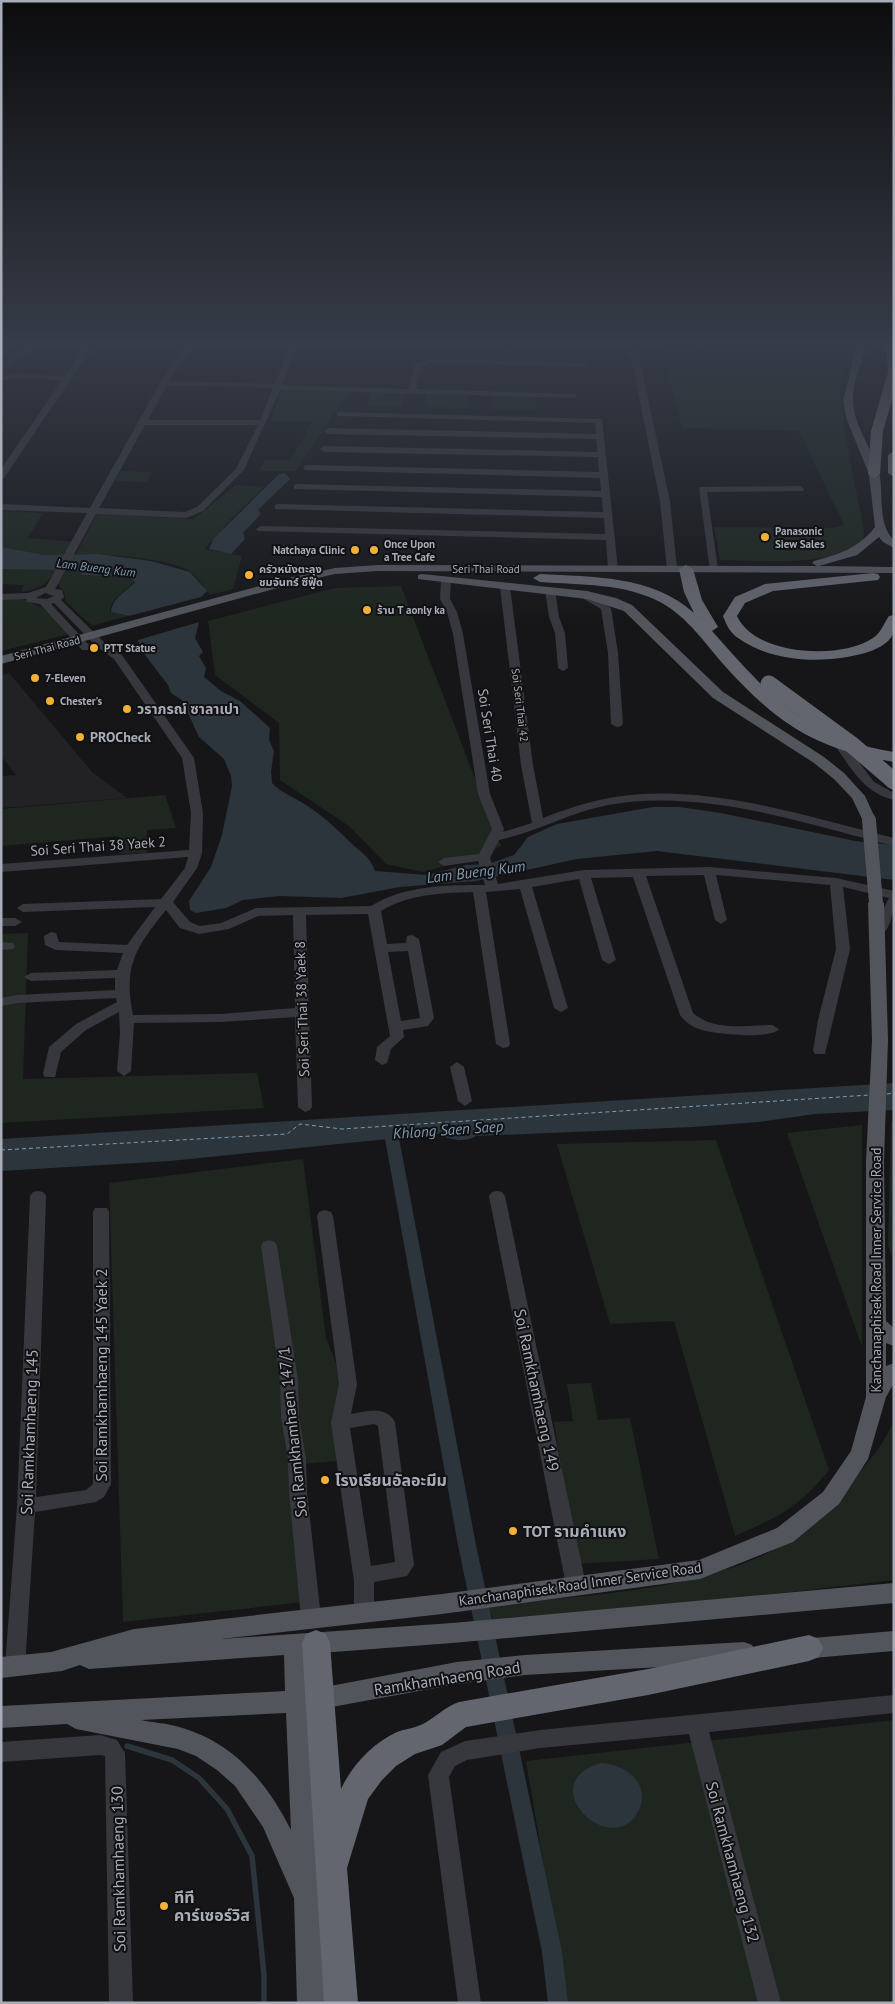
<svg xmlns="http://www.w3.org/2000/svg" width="895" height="2004" font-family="'PT Sans','Noto Sans Thai',sans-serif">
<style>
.built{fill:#222225}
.green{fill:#1e261f}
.water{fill:#2c353c}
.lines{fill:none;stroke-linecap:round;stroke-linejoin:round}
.stream{stroke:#2c353c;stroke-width:5.5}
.canal{fill:#2c353c;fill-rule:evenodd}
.ferry{stroke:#7f9bb3;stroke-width:1;stroke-dasharray:4 3;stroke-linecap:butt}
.minor{fill:#37383d;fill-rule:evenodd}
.major{fill:#53555c;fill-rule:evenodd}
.highway{fill:#63666e;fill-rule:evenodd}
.major-bridge{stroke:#53555c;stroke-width:14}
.highway-bridge{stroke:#63666e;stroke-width:17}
.poi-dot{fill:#f2b134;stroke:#111113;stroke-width:2}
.labels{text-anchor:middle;stroke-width:4;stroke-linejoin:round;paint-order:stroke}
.far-poi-label{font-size:11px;font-weight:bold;fill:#a8adb8;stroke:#111113;text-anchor:start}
.far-street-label{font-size:11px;fill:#a8adb8;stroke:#111113}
.far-water-label{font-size:12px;font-style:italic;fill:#7f9bb3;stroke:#111113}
.poi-label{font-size:14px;font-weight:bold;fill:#a8adb8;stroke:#111113;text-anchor:start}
.street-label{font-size:14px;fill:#a8adb8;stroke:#111113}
.water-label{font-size:15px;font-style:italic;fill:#7f9bb3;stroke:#111113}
.near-street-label{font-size:16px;fill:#a8adb8;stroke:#111113}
.near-poi-label{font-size:16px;font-weight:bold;fill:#a8adb8;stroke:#111113;text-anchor:start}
</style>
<rect width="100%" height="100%" fill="#161618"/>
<path class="built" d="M9,673L92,772L127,798L1,808V776L16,775L1,756V676Z"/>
<path class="green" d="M710,345H852L840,392L844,430L864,530L863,543C823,568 765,560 720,560L714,527L831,528L844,525L799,431L682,428L663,351L712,350Z
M282,389L350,391L296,471H259L265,460H289L302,441L311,422L271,421Z
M370,393H405L402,407L367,406Z
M427,393L470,395L468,408L424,407Z
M494,395L537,396L536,410L492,409Z
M121,471L152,472L147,482L115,481Z
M236,485L264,487L231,519L205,549L242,556L233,589L210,595C204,588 197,576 190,571C169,558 101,553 76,554L97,514L194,519Z
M1,511L43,513L28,538L74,542C58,567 53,588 21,592L24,585L1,584Z
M62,569L77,570L82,575L129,578L134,582C125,593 111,596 110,612L128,616L92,626L66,602L64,592L56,582Z
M401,586L501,846L459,862L423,872L386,864L349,826L280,780L279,723L215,675L208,621L335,588Z
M1,599H22L43,608L70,634L1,651Z
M165,795L176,828L147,830V853L119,854L118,836L1,846V809Z
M28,933L23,1079L257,1073L264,1108L1,1123V934Z
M891,1121H894V1263L888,1245Z
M862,1125V1347L787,1133Z
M716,1140L829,1470C797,1509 780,1516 735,1536L674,1321L610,1324L557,1144Z
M303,1159L326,1338L344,1384L336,1461L292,1465L305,1602L123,1622L109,1183Z
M591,1383L598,1420L630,1418L659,1559L577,1564L554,1422L573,1421L567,1384Z
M894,1420V1580L696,1603L493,1619L488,1606C589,1594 724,1592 808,1529C825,1516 839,1498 852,1482C870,1460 883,1446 894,1420Z
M894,1720V2003H567L526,1761Z"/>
<path class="water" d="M285,473L290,479L258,510L261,514L243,533L245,539L231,554L209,549L214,538L279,474Z
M1,547L44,555L98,554L151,561L190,572L207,591L201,597L129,616L111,612C113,596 126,593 135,582L129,577L82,575L77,570L1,569Z
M199,622L195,638L203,652L199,656L206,668L204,677L221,691L240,701L270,728L269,740L274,751L271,772L272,783C281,792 291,796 301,802C320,813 335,827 350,842C360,852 370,856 375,871L427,875L466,865L488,864L514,855L528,837L557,824L653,807H679L721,813L855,841L894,845V880L657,851L577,859L476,881L400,887L341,898L279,896L243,900L226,908L196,913L190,910L189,901L211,867L222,835L232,786L231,776L224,759L199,737L182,700L171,693L168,685L142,651L138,640Z
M894,1083V1110L815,1114L759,1122L693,1127L476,1136C467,1143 448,1140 438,1134L170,1161L1,1171V1139Z
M601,1763C625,1764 651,1783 639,1810C613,1863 530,1783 601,1763Z"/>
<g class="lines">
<path class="stream" d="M127,1746L172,1760L199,1778L227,1809L252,1856L264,1975V2003"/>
<path class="canal" d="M27,345H34L1,372V366Z
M391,1128L396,1130L398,1133L476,1545L562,1952L568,2003H548L542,1952L458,1545L384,1133L386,1130Z"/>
<path class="ferry" d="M887,1094L894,1093
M1,1150L287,1134L300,1124L342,1129L870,1095"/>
<path class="minor" d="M86,345H94L4,478L1,479V469L62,380L14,378L1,381V377L14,374L65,376Z
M185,345H193L169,381L275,384L290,345H298L282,385L408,389L415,364L431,359L584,363L588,365L584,367L432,363L422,367L416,389L576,394V398H573L280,390L244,470L203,511L186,518L96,514L55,589L62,590L64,597L61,600L104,642L122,655L194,758L203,813L202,853L197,868L173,902L190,922L200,926L221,923L256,908L371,906C406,885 446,885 485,885L478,861L444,866L438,862L444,858L479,854L492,829L478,794L453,634L447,612L440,599L441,580L446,577L451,580L450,599L457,612L463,634L490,794L504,829L503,832L532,823L521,765L500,587L505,584L510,587L533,765L543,818C564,810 586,802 609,798C703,781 803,816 894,838V846C803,823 703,788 608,805C571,812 537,832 499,840L490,858L498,884L584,870L709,867L836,878L894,891C894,904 893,933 877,937L870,933L889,898L843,887L850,949L825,1054H815L813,1051L818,1020L836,949L830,885L716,875L727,920L721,924L715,920L704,875L646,876L693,1013C715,1032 746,1025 772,1025L779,1029C771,1040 711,1034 699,1029C691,1026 685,1022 680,1015L633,877L591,878L616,960L609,964L602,960L579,879L532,887L568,1008L561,1012L554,1008L520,889L486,892L510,1044L508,1047L503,1048L496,1044L473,892C441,893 409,894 381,911L387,944L406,943L407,936L412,935L419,939L434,1018L428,1026L403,1030L404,1037L391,1049L387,1063L382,1065L375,1060L377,1047L390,1036L368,914L306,915L312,1107L310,1110L305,1112L298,1107L295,1017L221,1022L134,1023L131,1071L124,1076L117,1071L120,1033L119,1012L86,1030L61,1052L55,1077H45L43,1074L49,1047L76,1024L117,1002L116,998L18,1003L1,1006V998L18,995L115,990V978L31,981L24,977L31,973L117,970L123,953L56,950L45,945L44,936L51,932L56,933L59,942L127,945L155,907L23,912L17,908L23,904L161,899L185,868L188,857L1,872V864L189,850L191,813L182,758L114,659L96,646L54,603L51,604L90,646V650H82L40,604L27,602L26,599L1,600V594L28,593L46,587L87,513L1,510V504L90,508L160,383ZM167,385L273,388L260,420H148ZM145,425H258L236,469L197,507L185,512L99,508ZM45,593L54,596L47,599L36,598ZM166,910L180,928L199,934L229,929L258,916L293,915L295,1008L221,1014L133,1015C123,966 136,947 166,910ZM408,951L420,1018L401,1021L388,952Z
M699,345H707L708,346L704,348Z
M634,350L638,352L670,501L677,569L672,572L667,569L660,501L630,352Z
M1,352H9L10,354L1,356Z
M337,412L602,419L618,569L613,572L608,569L606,540L258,531L256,529L261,526L605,534L604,518L275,509V505L278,504L603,512L602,497L294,489V485L297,484L601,491L600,478L304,470V466L307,465L599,472L598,457L324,452L320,449L324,446L598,452L596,439L328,434L324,431L328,428L596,434L595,423L340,416H337Z
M800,486L804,489L803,491L707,492L718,569L710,571L699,487Z
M550,587L555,590L559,617L565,633L568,668L563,671L558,668L555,633L549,617L545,590Z
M583,591L611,608L618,653L623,724L621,726L617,727L611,724L608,653L601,609L579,596L578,594Z
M842,744L846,745L874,782L894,793V800C865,793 852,770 836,747Z
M1,918H15L22,922L15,926H1Z
M1,942L13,943L15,946L13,949L1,950Z
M457,1062L464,1067L472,1101L465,1106L458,1101L450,1067Z
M38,1191L43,1192L46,1196L36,1497L86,1490L93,1484V1212L95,1208H107L109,1212L111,1484L104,1497L96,1502L35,1512L25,1667L22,1673L15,1676L8,1673L5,1667L17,1506L30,1196L33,1192Z
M497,1191L502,1192L505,1196L586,1585L583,1591L576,1593L569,1591L566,1585L489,1196L492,1192Z
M325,1210L331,1212L333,1216L357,1384L351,1414C365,1412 386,1405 395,1422L414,1565L407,1576L374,1582V1612L371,1618L364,1620L357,1618L354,1612V1581L331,1423L339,1384L317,1216L319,1212ZM374,1424L378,1426L395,1562L371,1566L350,1428Z
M269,1240L275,1242L277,1246L298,1380L299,1417L306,1459L307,1492L321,1618L318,1624L311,1626L304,1624L301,1618L289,1492L288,1459L281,1417L280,1380L261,1246L263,1242Z
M894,1695V1713L709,1732L781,2003H758L689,1734L540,1748L467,1760L455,1766L449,1777L481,2003H458L428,1775L441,1752L465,1741L540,1730Z
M100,1735L117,1740L125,1753L133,2003H109L105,1756L100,1755L1,1762V1742Z"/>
<path class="major" d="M857,345H867C862,363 852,383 853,401C854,429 875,451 880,477C883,496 878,526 894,540V548L883,542L879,537L857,555L819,566L894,567V573L377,571L335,574L299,582L1,664V656L293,577L335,568L377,565L817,566L812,563L814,561C839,554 858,549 875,527L869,474L847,420L843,401Z
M422,574L587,591L616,598L632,605L723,692L824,757L844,773L865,796L876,820L874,823H864L852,798L834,779L814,763L713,698L624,611L587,599L418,579V575Z
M876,898L884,903L888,1040L884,1161L886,1321L894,1328V1346L886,1343V1366L894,1363V1383L886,1397L868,1459L839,1504L793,1542L700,1579L442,1614L221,1639L452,1623L894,1583V1603L452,1643L307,1654L309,1690L457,1662L525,1655L744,1642L752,1645L756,1652L752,1659L744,1662L525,1675L457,1684L310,1711L325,2003H297L294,1898L263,1827L235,1786L217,1770L196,1756L178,1749L76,1729L67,1724L1,1728V1706L285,1691L284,1655L89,1669L80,1665L62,1671L1,1678V1657L51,1652L134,1629L442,1594L699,1560L777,1528L823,1492L851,1451L866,1397V1161L872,1040L868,903ZM286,1713L291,1830C266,1781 233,1742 179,1727C167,1723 154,1723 141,1720Z
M894,1631V1651L801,1659L793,1656L789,1649L793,1642L801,1639Z"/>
<path class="highway" d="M886,345H894V393L883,431L880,474L874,478L868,474L871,431L888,372Z
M894,451V477L888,473V455Z
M686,565L693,569L702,600L718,627L712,631C769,695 805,738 894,752V762C816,750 776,723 724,665C705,643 688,618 662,603C626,583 580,585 540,582L533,578L540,574C593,577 652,575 694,613L684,592L679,569Z
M873,573L878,574L880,577L878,580L773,591L745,603L737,616C755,656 841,660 873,638C881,633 884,623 889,616L894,615C894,620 895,629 893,634C889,644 875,650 865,653C825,664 773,663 738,638C730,633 726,624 723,616L735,597L765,584Z
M316,1630L326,1634L330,1643L341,1789C352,1765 373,1743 397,1732C405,1729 415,1728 423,1724C436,1717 445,1707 459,1702L648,1669L809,1635L819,1639L823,1648L819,1657L809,1661L648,1695L466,1727L442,1745L415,1754L396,1766L382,1780L368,1799L347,1868L358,2003H324L302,1643L306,1634Z"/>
<path class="major-bridge" d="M869,820L876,903"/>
<path class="highway-bridge" d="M769,684L851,744L894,781"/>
</g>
<linearGradient id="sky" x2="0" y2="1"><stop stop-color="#0c0c0d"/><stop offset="0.55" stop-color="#363c48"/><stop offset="1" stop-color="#363c48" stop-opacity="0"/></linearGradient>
<rect width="895" height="625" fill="url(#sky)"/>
<g class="poi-dot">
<circle cx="765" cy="537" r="5"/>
<circle cx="355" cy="550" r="5"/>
<circle cx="374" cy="550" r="5"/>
<circle cx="249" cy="575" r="5"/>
<circle cx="367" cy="610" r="5"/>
<circle cx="94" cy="648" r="5"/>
<circle cx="35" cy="678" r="5"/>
<circle cx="50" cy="701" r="5"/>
<circle cx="127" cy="709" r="5"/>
<circle cx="80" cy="737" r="5"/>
<circle cx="325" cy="1480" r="5"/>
<circle cx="513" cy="1531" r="5"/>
<circle cx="164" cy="1906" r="5"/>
</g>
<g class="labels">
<g class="far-poi-label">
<text x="775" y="535">Panasonic<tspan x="775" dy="13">Siew Sales</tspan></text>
<text x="384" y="548">Once Upon<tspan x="384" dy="13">a Tree Cafe</tspan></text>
<text x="345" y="554" text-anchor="end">Natchaya Clinic</text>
<text x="259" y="573">ครัวหนังตะลุง<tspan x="259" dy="13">ชมจันทร์ ซีฟู๊ด</tspan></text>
<text x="377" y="614">ร้าน T aonly ka</text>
<text x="104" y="652">PTT Statue</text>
<text x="45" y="682">7-Eleven</text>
<text x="60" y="705">Chester's</text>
</g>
<g class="far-street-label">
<text x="486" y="573">Seri Thai Road</text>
<text transform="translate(47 648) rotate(-15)" y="4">Seri Thai Road</text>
<text transform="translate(520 705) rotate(83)" y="4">Soi Seri Thai 42</text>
</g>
<g class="far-water-label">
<text transform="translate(96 568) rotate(7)" y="4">Lam Bueng Kum</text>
</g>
<g class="poi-label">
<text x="137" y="714">วราภรณ์ ซาลาเปา</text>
<text x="90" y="742">PROCheck</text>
</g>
<g class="street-label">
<text transform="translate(490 735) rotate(81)" y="5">Soi Seri Thai 40</text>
<text transform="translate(98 846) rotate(-4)" y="5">Soi Seri Thai 38 Yaek 2</text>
<text transform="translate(302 1009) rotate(-92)" y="5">Soi Seri Thai 38 Yaek 8</text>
<text transform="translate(876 1270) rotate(-90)" y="5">Kanchanaphisek Road Inner Service Road</text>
<text transform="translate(580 1584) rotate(-8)" y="5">Kanchanaphisek Road Inner Service Road</text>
</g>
<g class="water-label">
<text transform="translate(476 872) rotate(-7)" y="5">Lam Bueng Kum</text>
<text transform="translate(448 1130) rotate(-4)" y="5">Khlong Saen Saep</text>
</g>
<g class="near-street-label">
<text transform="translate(101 1375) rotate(-90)" y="6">Soi Ramkhamhaeng 145 Yaek 2</text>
<text transform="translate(537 1390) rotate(78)" y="6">Soi Ramkhamhaeng 149</text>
<text transform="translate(29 1432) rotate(-88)" y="6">Soi Ramkhamhaeng 145</text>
<text transform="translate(292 1432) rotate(-96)" y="6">Soi Ramkhamhaen 147/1</text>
<text transform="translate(447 1678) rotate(-9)" y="6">Ramkhamhaeng Road</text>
<text transform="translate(733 1862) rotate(75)" y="6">Soi Ramkhamhaeng 132</text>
<text transform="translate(118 1869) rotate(-91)" y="6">Soi Ramkhamhaeng 130</text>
</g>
<g class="near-poi-label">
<text x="335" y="1486">โรงเรียนอัลอะมีม</text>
<text x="523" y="1537">TOT รามคำแหง</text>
<text x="174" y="1903">ทีที<tspan x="174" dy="18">คาร์เซอร์วิส</tspan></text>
</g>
</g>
<rect width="895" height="2004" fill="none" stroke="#a8adb8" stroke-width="5"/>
</svg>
